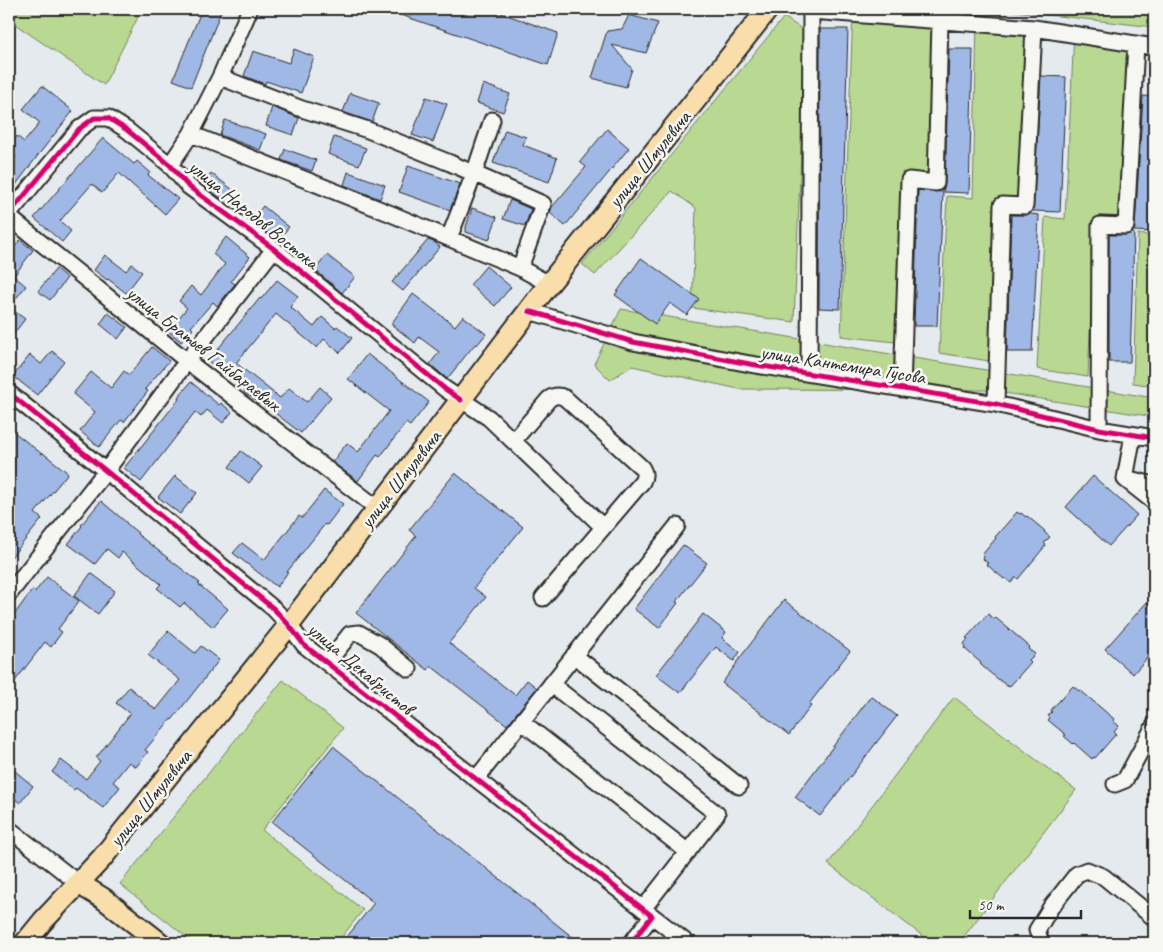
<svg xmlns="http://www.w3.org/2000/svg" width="1163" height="952" font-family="Caveat,sans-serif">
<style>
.green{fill:#b9d891;stroke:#72825e}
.building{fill:#9fb8e5;stroke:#2b2b2b}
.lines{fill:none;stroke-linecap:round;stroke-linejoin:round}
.minor-casing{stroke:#2b2b2b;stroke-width:19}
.major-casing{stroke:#2b2b2b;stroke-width:24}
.minor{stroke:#f6f6f2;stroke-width:15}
.major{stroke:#f9deab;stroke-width:20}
.cycleway-casing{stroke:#f6f6f2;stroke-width:8}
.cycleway{stroke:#d6006c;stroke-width:5}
.labels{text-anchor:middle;stroke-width:5;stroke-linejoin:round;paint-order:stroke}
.street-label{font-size:20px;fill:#2b2b2b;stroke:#f6f6f2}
</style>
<rect width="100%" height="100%" fill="#e5eaef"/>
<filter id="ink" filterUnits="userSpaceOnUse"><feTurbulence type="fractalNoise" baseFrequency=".02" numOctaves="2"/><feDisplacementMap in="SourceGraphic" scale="10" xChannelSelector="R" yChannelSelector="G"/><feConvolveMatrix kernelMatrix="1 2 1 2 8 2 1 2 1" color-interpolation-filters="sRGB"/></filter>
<g filter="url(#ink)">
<path class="green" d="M9,9H140L137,19L104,85L9,20Z
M853,9H896L933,14L929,176L902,172L895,342L841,336Z
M997,9H1154V27Z
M784,17L806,32L794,322L692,308L696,208L672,191L595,275L582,264Z
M977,18L1029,25L1022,199L997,198L989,361L939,353L947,196L973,198Z
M1074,32L1130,38L1122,220H1095L1088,377L1037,369L1045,217L1065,219Z
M1138,234L1154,236V386L1133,383Z
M621,309L1154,398V417L985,390L739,389L632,366L610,380L594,364Z
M283,680L343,728L262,830L363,910L337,943H194L120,884Z
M954,697L1076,790L959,943H932L828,864Z"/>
<path class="building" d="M202,9H222L191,87L173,80Z
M390,9H490L558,33L548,65L389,11Z
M629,15L658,23L646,53L612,45L632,69L626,87L592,78L607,31L622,29Z
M820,29H848L840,309L819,308Z
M294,49L314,57L301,93L266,81L265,84L244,76L253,51L289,63Z
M949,49H973L969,193L943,192L945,183Z
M1041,76L1066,77L1060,212L1033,211Z
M483,84L510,94L503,112L477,103Z
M42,86L73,111L39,154L9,194V165L16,157L9,151V147L17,136L24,142L40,123L23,109Z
M350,93L379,103L372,122L343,112Z
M1143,96L1154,97V232L1134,231L1135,227Z
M426,97L447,104L433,142L412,135Z
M272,107L299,118L293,135L266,126Z
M225,120L266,134L260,150L220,135Z
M607,129L629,148L565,226L550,213L552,207L586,167L580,162Z
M505,130L526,137L523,145L557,158L549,182L493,163Z
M334,137L366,148L359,165L328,154Z
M103,138L134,164L137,161L150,172L148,175L178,199L165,214L119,173L102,193L92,184L65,215L60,221L71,231L62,242L34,218Z
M285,149L316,160L312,171L281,160Z
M408,166L460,184L450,210L399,192Z
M348,172L385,185L380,199L344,185Z
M211,173L233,190L225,201L202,185Z
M918,190L943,192L937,326H914Z
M510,200L531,209L525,226L503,219Z
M263,206L289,227L278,240L251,221Z
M472,208L497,217L489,240L466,232V227Z
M1030,214L1039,215L1032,352H1007L1011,215H1025Z
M1132,233H1134L1130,362H1109V235H1126Z
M226,237L250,257L231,281L235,284L217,306L213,302L191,327L193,329L181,342L168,331L187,308L179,301L191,286L201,295L225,264L213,254Z
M20,240L33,250L14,276L26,286L9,307L25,319L9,340V254Z
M428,240L434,242L440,247L403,291L392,282Z
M105,255L126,271L132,264L142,272L126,293L108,279L107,280L94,270Z
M327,255L355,277L342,293L315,270Z
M641,258L699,299L687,315L670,303L655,324L615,295Z
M486,266L511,287L495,306L470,285Z
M56,269L67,278L50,300L38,291Z
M277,280L298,296L290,307L314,327L322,317L335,328L337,326L352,338L340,353L324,339L317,348L276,314L236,363L280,398L289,388L307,402L320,387L331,397L301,433L267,407L266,408L244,392L245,390L208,361L260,298L261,299Z
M413,294L455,326L463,316L486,334L477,345L475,344L447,379L430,364L439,352L419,337L415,343L391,324Z
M108,313L127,327L118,339L100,324Z
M152,347L169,361L145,389L148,391L124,422L121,420L99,447L80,431L95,412L73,394L91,372L111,388L124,371L129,375Z
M52,351L64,361L37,395L13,376L30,355L41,364Z
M367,354L429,402L410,426L406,423L380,457L377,455L358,481L332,462L347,443L358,452L389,411L348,379Z
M191,382L219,405L221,403L232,412L223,423L207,410L201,417L195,412L141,482L124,468L179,399L178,397Z
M9,428L42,454L43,453L68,473L35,513L42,519L9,560Z
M241,451L262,467L249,483L229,467Z
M455,473L523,527L474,588L486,597L449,643L515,695L527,680L537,688L507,725L431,666L428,670L356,613L416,536L409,530Z
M175,476L197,493L180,514L158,497Z
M1093,476L1137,515L1109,546L1066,507Z
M324,490L343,504L327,525L325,524L287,572H288L277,587L233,553L242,543L264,560L299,516L302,518Z
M101,501L126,522V523L138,533L137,534L200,583L198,584L228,609L213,627L184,603L180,607L157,588L161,584L122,552L118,558L107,549L95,564L68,544L82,526L81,525Z
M1017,512L1020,514L1021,513L1026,517L1027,516L1045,531L1044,532L1050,537L1044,543L1046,545L1018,579L1016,577L1011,583L1005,578L1004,579L986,564L988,563L983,559L984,557L982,555L996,538L995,537Z
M683,545L707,563L676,602L678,603L659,628L634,609Z
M91,573L115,591L98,614L74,596Z
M47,577L79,601L58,629L62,632L51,647L45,642L9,689V622L32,590L35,592Z
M784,600L850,651L809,704L811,706L789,735L722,683L737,663H736Z
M1147,602L1154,609V650L1133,674L1105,649Z
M703,614L726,632L722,638L740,652L734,661L716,647L680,693L656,675Z
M988,614L994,619L996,618L1030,647L1028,649L1035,654L1029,660L1031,662L1010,686L1009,685L1007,686L989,672L980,664L981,663L964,648L965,646L964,644L968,639L966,638Z
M168,631L195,653L201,646L219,660L172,720L171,719L145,750L148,752L136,767L129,762L113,782L120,787L103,808L76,788L74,790L52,772L61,760L86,779L100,761L96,758L130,714L116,703L129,687L156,710L180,680L148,655Z
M1073,686L1079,691L1080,690L1114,719L1113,721L1119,726L1114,732L1116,734L1095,758L1093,757L1092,759L1074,743L1073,744L1064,736L1066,735L1048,720L1050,718L1048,716L1052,712L1051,710Z
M871,696L897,716L820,816L795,797Z
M333,746L580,943H342L374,903L272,822Z
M9,766L33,786L20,803L9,794Z"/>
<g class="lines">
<defs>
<path id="minor" d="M810,9L811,11L1034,28L1154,47
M220,77L302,109L368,130L450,163L543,204L520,268
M191,134L389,213L520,268L549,284
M170,165L191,134L220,77L250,9
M9,214L79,129L94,118H108L127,130L170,165L188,186L274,249L445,389L489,418L603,527
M9,217L187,361L377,508
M449,238L474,174L492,120
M529,311L633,342L750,364L996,404L1099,429L1154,438
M809,373L811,11
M902,389L909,180L936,183L940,21
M9,393L106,471L274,609L289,625L304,645L687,943
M996,404L1002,205L1025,206L1034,28
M1099,429L1100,225L1126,226L1136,44
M1133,435L1125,479L1154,502
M513,441L549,399C555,395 559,395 565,398L641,467C645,473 645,476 642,482L543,598
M1129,479L1154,485
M9,594L106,471L187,361L274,249
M574,655L739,786
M327,663L350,634L359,633L380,645L409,669
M551,684L717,814L643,909
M522,722L688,852
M476,779L677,526
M1115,784L1125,780L1154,726
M9,829L78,883
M631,943L652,916
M1041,943L1037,930L1051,907L1077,874L1087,870L1104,877L1154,918"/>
<path id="major" d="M78,883L104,899L160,943
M25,943L43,921L102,858L289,625L549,284L768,9"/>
</defs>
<use href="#minor" class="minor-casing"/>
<use href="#major" class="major-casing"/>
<use href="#minor" class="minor"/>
<use href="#major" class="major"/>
<defs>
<path id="cycleway" d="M9,214L79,129L94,118H108L127,130L170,165L188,186L274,249L445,389L461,400
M529,311L633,342L750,364L996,404L1099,429L1154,438
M9,393L106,471L274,609L289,625L304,645L652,916L631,943"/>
</defs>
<use href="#cycleway" class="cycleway-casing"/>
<use href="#cycleway" class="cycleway"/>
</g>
</g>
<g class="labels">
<g class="street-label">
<text transform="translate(649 159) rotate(-51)" y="7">улица Шмулевича</text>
<text transform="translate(254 214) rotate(39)" y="7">улица Народов Востока</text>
<text transform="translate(204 348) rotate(38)" y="7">улица Братьев Гайбараевых</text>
<text transform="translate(843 364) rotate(9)" y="7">улица Кантемира Гусова</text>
<text transform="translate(400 479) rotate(-52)" y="7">улица Шмулевича</text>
<text transform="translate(361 668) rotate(40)" y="7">улица Декабристов</text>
<text transform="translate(150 798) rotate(-51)" y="7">улица Шмулевича</text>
</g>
</g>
<rect width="1163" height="952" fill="none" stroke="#f6f6f2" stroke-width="30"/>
<rect x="15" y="15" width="1133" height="922" fill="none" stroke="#2b2b2b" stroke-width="2" filter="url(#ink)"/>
<path d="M970 910v8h111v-8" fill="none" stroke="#2b2b2b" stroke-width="2.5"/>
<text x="978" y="910" font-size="15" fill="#2b2b2b" stroke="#f6f6f2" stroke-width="4" paint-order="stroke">50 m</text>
</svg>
